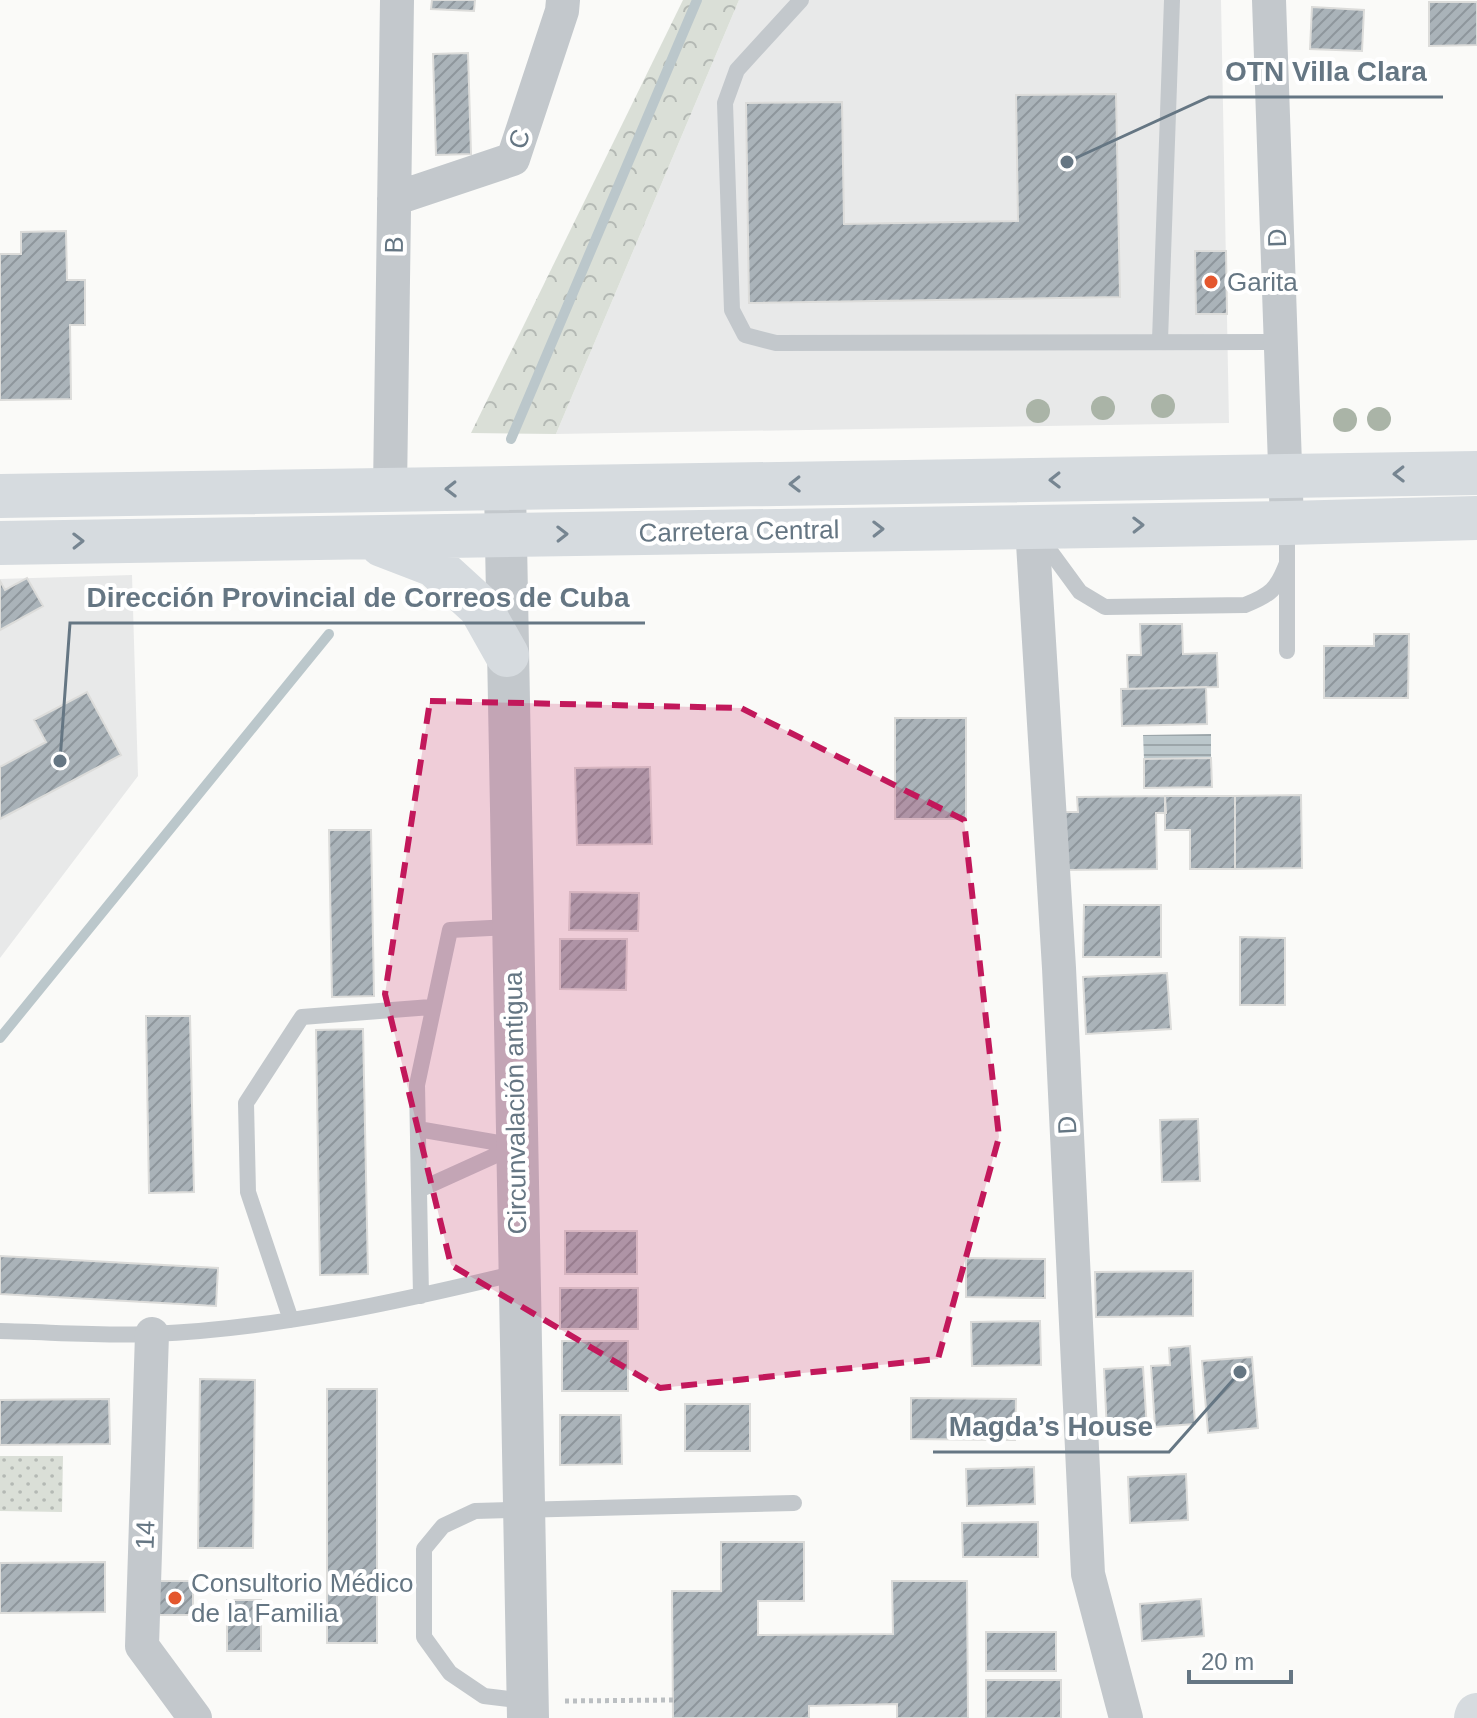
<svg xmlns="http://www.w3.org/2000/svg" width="1477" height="1718" font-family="Helvetica,sans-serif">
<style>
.built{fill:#e8e9e9}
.forest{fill:url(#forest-crowns)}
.park{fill:url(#park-dots)}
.water{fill:url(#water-rules)}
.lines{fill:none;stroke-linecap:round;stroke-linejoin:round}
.stream{stroke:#bbc7cb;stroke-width:10}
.building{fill:url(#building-hatch);stroke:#dcdcda;stroke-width:2}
.path{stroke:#bbbfc2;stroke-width:5;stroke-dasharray:4 4;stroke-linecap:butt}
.service{stroke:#c3c8cc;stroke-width:16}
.minor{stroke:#c3c8cc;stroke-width:34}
.tertiary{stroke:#c3c8cc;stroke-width:42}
.primary{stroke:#d6dbdf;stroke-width:44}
.trunk{stroke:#d6dbdf;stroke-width:44}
.tree{fill:#aab4a7}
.oneway{stroke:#768591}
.marked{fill:#c2185b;fill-opacity:0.2;stroke:#c2185b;stroke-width:6;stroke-dasharray:16 10;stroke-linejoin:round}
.poi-dot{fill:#e4572e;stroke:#fff;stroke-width:3}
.labels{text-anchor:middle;stroke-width:8;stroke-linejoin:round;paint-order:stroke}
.street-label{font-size:26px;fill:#657683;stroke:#fff}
.poi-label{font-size:26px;fill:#657683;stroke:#fff;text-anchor:start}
.leader{fill:none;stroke:#657683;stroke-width:3}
.callout-dot{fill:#657683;stroke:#fff;stroke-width:3}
.callout-label{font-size:28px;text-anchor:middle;font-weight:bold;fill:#657683;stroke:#fff;stroke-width:8;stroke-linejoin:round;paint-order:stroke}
</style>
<defs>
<pattern id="forest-crowns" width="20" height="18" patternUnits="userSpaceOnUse" patternTransform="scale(2)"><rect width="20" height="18" fill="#dadfd7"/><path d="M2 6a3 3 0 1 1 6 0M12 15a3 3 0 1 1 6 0" fill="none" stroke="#b4b9b4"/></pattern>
<pattern id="park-dots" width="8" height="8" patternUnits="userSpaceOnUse" patternTransform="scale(2)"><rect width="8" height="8" fill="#dadfd7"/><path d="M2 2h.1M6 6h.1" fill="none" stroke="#b4b9b4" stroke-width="1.8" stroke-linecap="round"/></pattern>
<pattern id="water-rules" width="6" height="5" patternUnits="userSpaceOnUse" patternTransform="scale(2)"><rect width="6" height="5" fill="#bbc7cb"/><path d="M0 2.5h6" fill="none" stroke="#9ca6aa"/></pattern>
<pattern id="building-hatch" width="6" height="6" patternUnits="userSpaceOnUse" patternTransform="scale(2)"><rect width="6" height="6" fill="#aab3b9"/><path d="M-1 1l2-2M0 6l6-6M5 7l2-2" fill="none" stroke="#8e969c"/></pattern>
</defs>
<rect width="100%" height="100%" fill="#fafaf8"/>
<path class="built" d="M739,0H1221L1229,423L556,434Z
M132,575L138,776L0,958V579Z"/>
<path class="forest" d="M683,0H739L556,434L471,433Z"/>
<path class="park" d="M0,1456H63L62,1512L0,1511Z"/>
<path class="water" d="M1211,734V758L1144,759L1143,735Z"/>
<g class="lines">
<path class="stream" d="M511,439L697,0
M0,1038L329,634"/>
</g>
<path class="building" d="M432,0H475L474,11L431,9Z
M1429,2H1477V45L1429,46Z
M1312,7L1364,10L1362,51L1310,49Z
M468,53L471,154L436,155L433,54Z
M1116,94L1120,297L749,303L746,103L842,102L844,224L1018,221L1016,95Z
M66,231L67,280H85V325H70L71,399L0,400V254H21V232Z
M1195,251H1226L1227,314H1196Z
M27,578L43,606L0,630V581L5,590Z
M1140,624H1182L1183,654L1217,653L1218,687L1128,689L1127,655H1141Z
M1374,634H1409L1408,698H1324V646H1374Z
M1206,687L1207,724L1122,726L1121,689Z
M87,692L121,755L0,819V767L46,742L34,720Z
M895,718H966V819H895Z
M1211,758L1212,787L1144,788V759Z
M650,767L652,844L577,845L575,768Z
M1301,795L1302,868L1235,869V796Z
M1165,796L1166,813H1156L1157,869L1065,870L1064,812H1078L1077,797Z
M1165,796H1235V869H1190V830H1165Z
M329,830H371L374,996L332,997Z
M570,892L639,893L638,931L569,930Z
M1084,905H1161V957H1083Z
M1240,937L1285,938V1005H1240Z
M560,939H627L626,990L560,989Z
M1167,973L1171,1029L1086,1034L1083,977Z
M146,1016H190L194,1192L149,1193Z
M363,1029L368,1274L320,1275L316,1030Z
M1198,1119L1200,1181L1162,1182L1160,1120Z
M565,1231H637V1274H565Z
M0,1256L218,1268L216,1306L0,1294Z
M966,1258L1045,1259V1298L966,1297Z
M1193,1271V1316L1096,1317L1095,1272Z
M560,1288H638V1329H560Z
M1040,1321L1041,1365L972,1366L971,1322Z
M562,1341H628V1391H562Z
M1190,1346L1195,1424L1155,1427L1151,1366L1170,1365L1169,1348Z
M1252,1357L1258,1428L1208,1433L1202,1361Z
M1143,1367L1147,1430L1107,1432L1104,1369Z
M200,1379L255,1380L253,1548H198Z
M327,1389H377V1643H327Z
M911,1398L1016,1399L1015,1440L911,1439Z
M109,1399L110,1444L0,1445V1400Z
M685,1404H750V1451H685Z
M560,1415H621L622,1464L560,1465Z
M1034,1467L1035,1504L967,1506L966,1469Z
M1186,1474L1188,1520L1130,1523L1128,1477Z
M1038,1522V1557H963L962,1523Z
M721,1542H804V1601H758V1635L893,1634L892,1581H967L968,1718H897V1704L809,1706V1718H673L672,1591H721Z
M105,1562V1612L0,1613V1563Z
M157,1581H193V1615H157Z
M1201,1599L1204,1636L1142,1641L1140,1604Z
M227,1600H261V1651H227Z
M986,1632H1056V1671H986Z
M986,1680H1061V1718H986Z"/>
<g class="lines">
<path class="path" d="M565,1701L673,1700"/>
<path class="service" d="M801,0L737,70L725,103L732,310L745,335L776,343L1281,342
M1160,340L1172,0
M1287,525V651
M1039,536L1080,592L1105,607L1245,605C1271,595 1277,589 1287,563
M418,1129L516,1146L419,1190
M421,1296L417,1085L450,930L511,927
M291,1320L248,1192L246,1103L302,1017L431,1007
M0,1331C50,1332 102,1336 152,1334C275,1329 397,1302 517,1273
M525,1701L484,1696L450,1673L424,1637V1549L443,1526L475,1511L794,1503"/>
<path class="minor" d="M1269,0L1287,523
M394,199L513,159L562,11L563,0
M390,490L397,0
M1032,527L1059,968L1088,1574L1126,1718
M152,1334L142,1646L195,1718"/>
<path class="tertiary" d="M505,488L528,1718"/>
<path class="primary" d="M0,496L1477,473
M0,543L1287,523L1477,518
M382,545L434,565L480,607L507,655"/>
<path class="trunk" d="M1476,1718L1477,1715"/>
</g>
<g class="tree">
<circle cx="1163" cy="406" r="12"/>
<circle cx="1103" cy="408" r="12"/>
<circle cx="1038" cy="411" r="12"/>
<circle cx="1379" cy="419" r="12"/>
<circle cx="1345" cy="420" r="12"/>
</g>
<defs><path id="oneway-chevron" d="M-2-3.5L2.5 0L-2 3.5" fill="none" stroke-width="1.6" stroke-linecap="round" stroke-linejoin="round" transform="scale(2)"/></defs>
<g class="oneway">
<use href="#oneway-chevron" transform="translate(1399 474) rotate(179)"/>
<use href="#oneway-chevron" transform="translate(1055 480) rotate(179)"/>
<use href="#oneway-chevron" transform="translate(795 484) rotate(179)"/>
<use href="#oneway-chevron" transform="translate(451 489) rotate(179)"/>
<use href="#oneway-chevron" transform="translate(1138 525) rotate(-1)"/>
<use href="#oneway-chevron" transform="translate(878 529) rotate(-1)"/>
<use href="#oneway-chevron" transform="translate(562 534) rotate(-1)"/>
<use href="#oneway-chevron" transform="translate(78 541) rotate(-1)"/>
</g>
<path class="marked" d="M430,701L741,708L964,820L999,1137L938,1359L660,1388L451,1265L385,994Z"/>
<g class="poi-dot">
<circle cx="1211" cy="282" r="8"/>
<circle cx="175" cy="1598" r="8"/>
</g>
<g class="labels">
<g class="street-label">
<text transform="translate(519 139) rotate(-71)" y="9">C</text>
<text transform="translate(1277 238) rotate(-92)" y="9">D</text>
<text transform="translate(394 245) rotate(-89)" y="9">B</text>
<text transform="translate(739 531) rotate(-1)" y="9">Carretera Central</text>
<text transform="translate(515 1103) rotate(-91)" y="9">Circunvalación antigua</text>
<text transform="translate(1067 1125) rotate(-93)" y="9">D</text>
<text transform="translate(145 1535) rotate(-88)" y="9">14</text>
</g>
<g class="poi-label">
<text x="1227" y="291">Garita</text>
<text x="191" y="1592">Consultorio Médico<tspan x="191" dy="30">de la Familia</tspan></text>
</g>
</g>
<path class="leader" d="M1067 162L1209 97H1443M60 761L70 623H645M1240 1372L1169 1452H933"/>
<g class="callout-dot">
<circle cx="1067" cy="162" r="8"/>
<circle cx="60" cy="761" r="8"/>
<circle cx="1240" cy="1372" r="8"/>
</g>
<g class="callout-label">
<text x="1326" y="81">OTN Villa Clara</text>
<text x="358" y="607">Dirección Provincial de Correos de Cuba</text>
<text x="1051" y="1436">Magda’s House</text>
</g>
<path d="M1189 1670v12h102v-12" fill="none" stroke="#657683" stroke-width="4"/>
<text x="1201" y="1670" font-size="24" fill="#657683" stroke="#ffffff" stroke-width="6" paint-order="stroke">20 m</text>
</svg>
